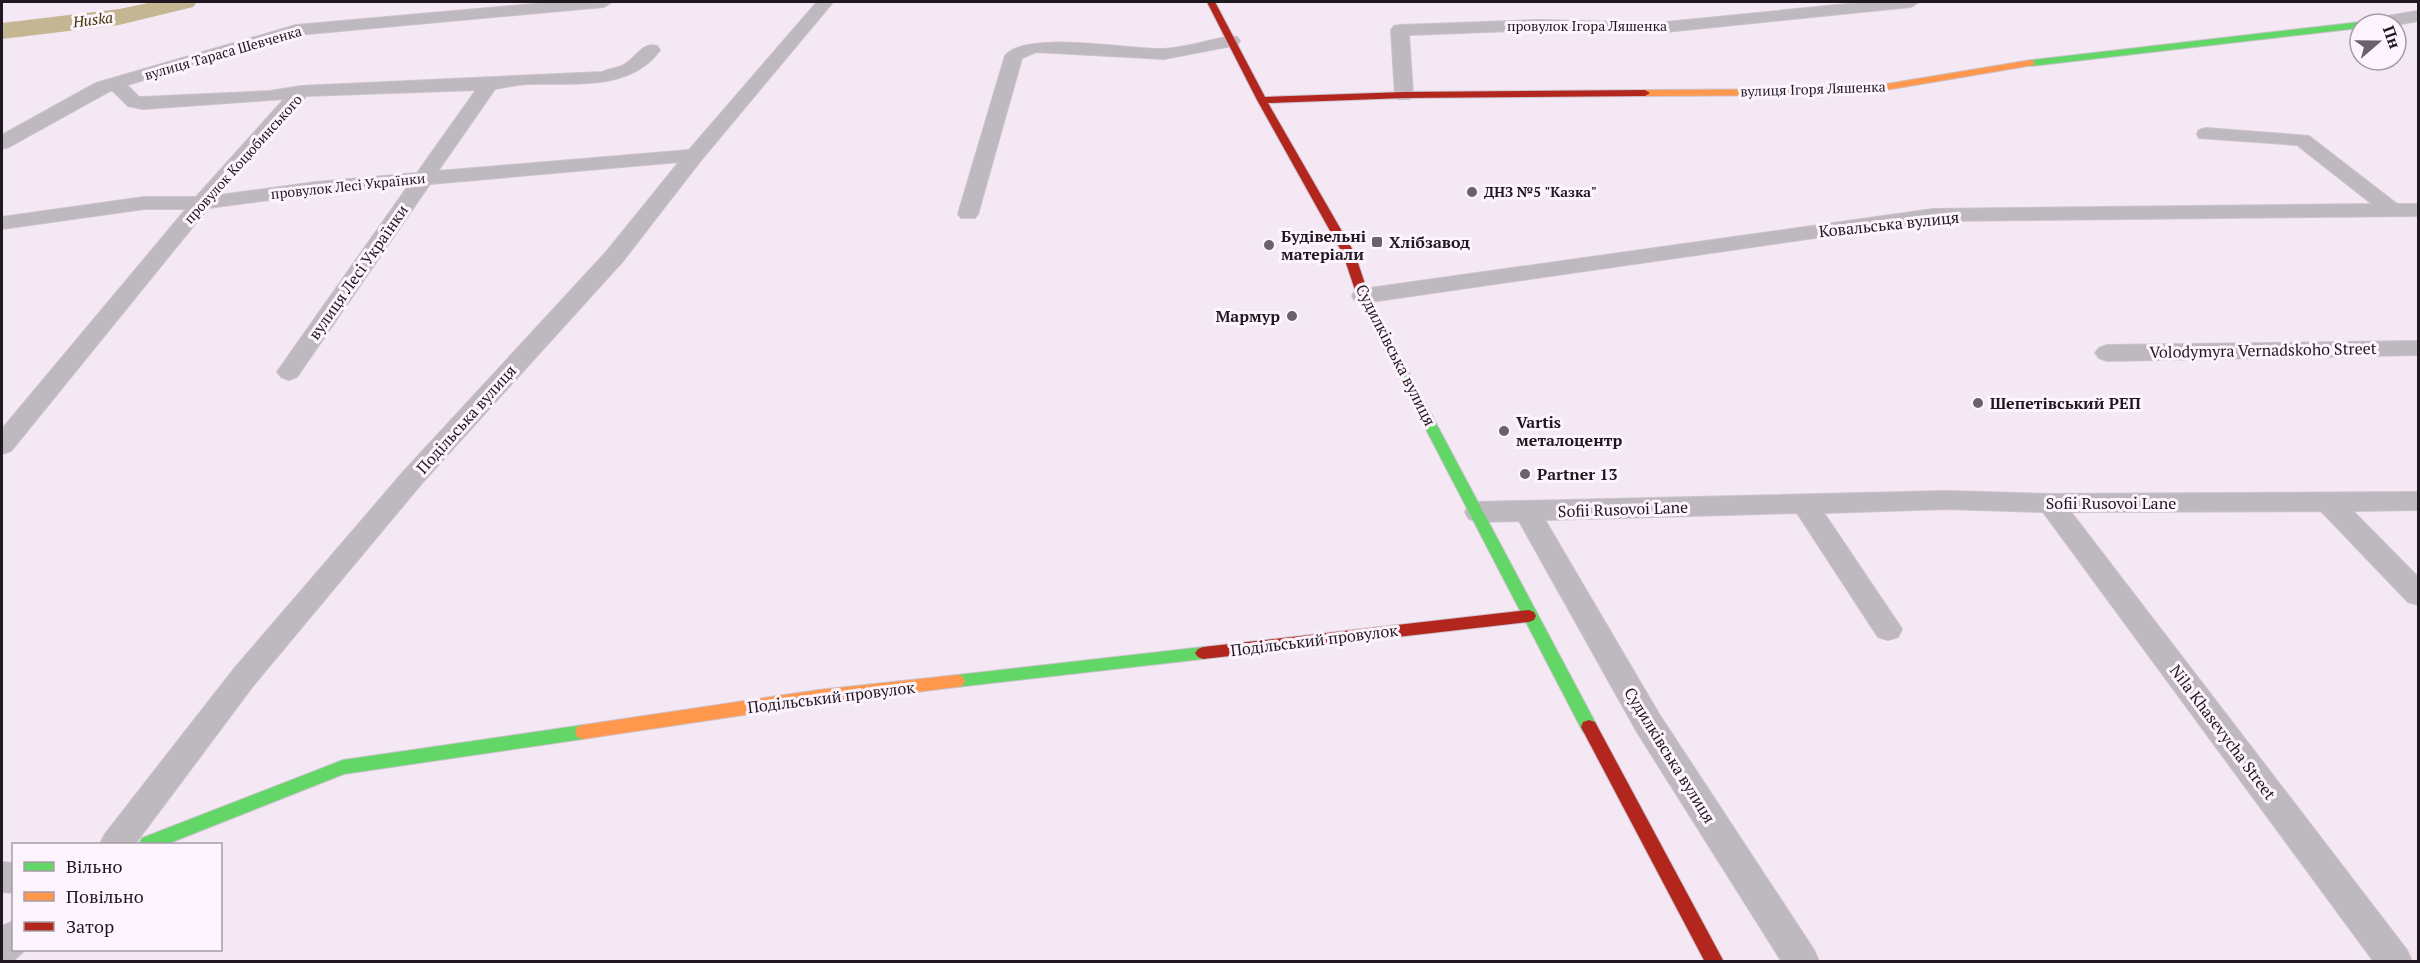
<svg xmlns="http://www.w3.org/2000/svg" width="2420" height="963" font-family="'PT Serif',serif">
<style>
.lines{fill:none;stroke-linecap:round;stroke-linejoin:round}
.river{fill:#c4b693;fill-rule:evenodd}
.street-casing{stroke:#cdc3cd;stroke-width:2}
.fast-casing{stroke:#cdc3cd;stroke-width:2}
.slow-casing{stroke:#cdc3cd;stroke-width:2}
.jam-casing{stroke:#cdc3cd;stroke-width:2}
.street{fill:#beb8bf;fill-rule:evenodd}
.fast{fill:#63d668;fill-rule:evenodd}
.slow{fill:#ff974d;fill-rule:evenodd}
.jam{fill:#b3261e;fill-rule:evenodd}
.poi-dot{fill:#6a616a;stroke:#fef4fe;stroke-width:2}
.labels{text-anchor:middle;stroke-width:6;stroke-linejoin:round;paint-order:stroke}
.far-street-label{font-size:14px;fill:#201820;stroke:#fef4fe}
.far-poi-label{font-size:14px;font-weight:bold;fill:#201820;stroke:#fef4fe;text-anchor:start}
.far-water-label{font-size:15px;font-style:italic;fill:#3e3404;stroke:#fef4fe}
.street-label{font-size:16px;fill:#201820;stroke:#fef4fe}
.poi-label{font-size:16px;font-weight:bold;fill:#201820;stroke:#fef4fe;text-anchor:start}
</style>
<rect width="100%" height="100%" fill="#f4e8f4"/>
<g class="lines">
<path class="river" d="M153,2H197L193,7L119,25L2,39V23L119,9Z"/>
<defs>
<path id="street" d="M555,2H612L604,7L297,35L127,85L139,97H143L270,91L301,86L602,72C609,69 619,68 625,64C637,57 642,42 657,46L660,50C630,92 572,82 527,84C516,85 505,87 495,89L438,171L689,150L817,2H833L702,159L623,261L422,483L253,686L135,844H100L105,834L233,670L404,471L607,251L679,162L430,184L297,377L289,380L281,377L277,372L408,186L316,194L208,208L11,451L2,454V429L186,209H144L2,229V217L144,197H196L284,99L143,109L128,106L112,90L9,147L2,149V135L96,83L296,25ZM476,90L417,173L316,182L220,195L306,96Z
M1867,2H1919L1911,7L1656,33L1539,30L1409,35L1413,95L1410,99H1398L1395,95L1391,30L1394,26L1400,25L1539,20L1656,23Z
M2418,11V21L2396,25L2361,24L2363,20L2369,19Z
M1231,36L1237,37L1240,41L1237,45L1164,59L1036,52L1022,58L978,214L975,218H961L958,214L1005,56C1024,30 1130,50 1163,49C1185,48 1209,40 1231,36Z
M2206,128L2309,136L2397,204H2418V216L1933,221L1363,303L1355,301L1352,296L1355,291L1363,289L1933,209L2372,204L2297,145L2199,138L2197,134L2199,130Z
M2418,341V355L2107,361L2099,358L2095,353L2099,348L2107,345Z
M1946,491L2050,494L2418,492V510L2353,511L2418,577V605L2408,602L2321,511L2071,512L2407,950L2412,962H2374L2043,512L1946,509L1824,513L1902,629L1898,637L1888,640L1878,637L1797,513L1545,520L1659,714L1814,950L1819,962H1782L1637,732L1519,521L1478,522L1469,519L1465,512L1469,505L1478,502Z
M2,862L14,863V893L2,892Z
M14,921V950H25L14,960L2,962V926Z"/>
<path id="fast" d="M2360,22L2364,24H2360V28L2031,66L2026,63L2031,60Z
M1383,331L1389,335L1595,722L1597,727L1595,732L1589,734L1583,732L1377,335Z
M1203,647L1208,649L1211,653L1208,657L1203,659L957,687L952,686L949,681L952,676L957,675Z
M583,725L589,727L591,732L589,737L583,739L344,774L167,844H139L142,838L343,760Z"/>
<path id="slow" d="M2031,60L2034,61V65L1880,91L1800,95L1645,96L1640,93L1645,90L1800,89L1880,85Z
M957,675L962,676L965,681L962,686L957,687L818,704L583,739L577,737L575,732L577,727L583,725L818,690Z"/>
<path id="jam" d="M1207,2H1215L1265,97L1404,92L1645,90L1650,93L1645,96L1404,98L1268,103L1355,254L1369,296L1389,335L1383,339L1377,335L1357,296L1343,254L1257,100Z
M1529,610L1534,612L1536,616L1534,620L1529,622L1203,659L1198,657L1195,653L1198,649L1203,647Z
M1589,720L1595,722L1724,962H1705L1581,727L1583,722Z"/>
</defs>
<use href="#street" class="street-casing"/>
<use href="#fast" class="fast-casing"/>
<use href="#slow" class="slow-casing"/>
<use href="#jam" class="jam-casing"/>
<use href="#street" class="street"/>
<use href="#fast" class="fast"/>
<use href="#slow" class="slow"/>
<use href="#jam" class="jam"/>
</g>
<g class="poi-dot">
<circle cx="1472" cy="192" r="6"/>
<rect x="1371" y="236" width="12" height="12" rx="3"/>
<circle cx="1269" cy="245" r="6"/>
<circle cx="1292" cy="316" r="6"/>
<circle cx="1978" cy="403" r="6"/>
<circle cx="1504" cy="431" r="6"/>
<circle cx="1525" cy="474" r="6"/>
</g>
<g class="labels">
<g class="far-street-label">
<text x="1587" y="31">провулок Ігора Ляшенка</text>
<text transform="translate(223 53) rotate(-16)" y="5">вулиця Тараса Шевченка</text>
<text transform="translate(1813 89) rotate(-2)" y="5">вулиця Ігоря Ляшенка</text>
<text transform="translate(243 159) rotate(-48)" y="5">провулок Коцюбинського</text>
<text transform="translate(348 186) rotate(-6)" y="5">провулок Лесі Українки</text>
</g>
<g class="far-poi-label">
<text x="1484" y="197">ДНЗ №5 "Казка"</text>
</g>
<g class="far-water-label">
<text transform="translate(93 20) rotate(-7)" y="5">Huska</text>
</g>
<g class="street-label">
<text transform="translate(1889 224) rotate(-6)" y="6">Ковальська вулиця</text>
<text transform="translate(358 272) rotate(-55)" y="6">вулиця Лесі Українки</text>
<text transform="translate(2263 350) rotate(-1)" y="6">Volodymyra Vernadskoho Street</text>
<text transform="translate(1396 355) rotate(63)" y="6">Судилківська вулиця</text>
<text transform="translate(466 419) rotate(-48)" y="6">Подільська вулиця</text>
<text x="2111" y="509">Sofii Rusovoi Lane</text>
<text transform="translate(1623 509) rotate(-2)" y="6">Sofii Rusovoi Lane</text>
<text transform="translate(1314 640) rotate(-7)" y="6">Подільський провулок</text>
<text transform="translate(831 697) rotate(-7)" y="6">Подільський провулок</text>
<text transform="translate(2223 732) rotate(53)" y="6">Nila Khasevycha Street</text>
<text transform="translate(1670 755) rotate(58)" y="6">Судилківська вулиця</text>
</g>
<g class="poi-label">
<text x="1281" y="242">Будівельні<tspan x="1281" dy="18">матеріали</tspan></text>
<text x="1389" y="248">Хлібзавод</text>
<text x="1280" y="322" text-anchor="end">Мармур</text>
<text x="1990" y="409">Шепетівський РЕП</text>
<text x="1516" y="428">Vartis<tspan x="1516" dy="18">металоцентр</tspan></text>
<text x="1537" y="480">Partner 13</text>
</g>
</g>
<rect width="2420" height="963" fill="none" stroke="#201820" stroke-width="6"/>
<rect x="12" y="843" width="210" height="108" fill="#fef4fe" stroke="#a59ca5" stroke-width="1.5"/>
<rect x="24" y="862" width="30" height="9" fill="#63d668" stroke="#a59ca5" stroke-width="1.5"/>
<text x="66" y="873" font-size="18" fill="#201820">Вільно</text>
<rect x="24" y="892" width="30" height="9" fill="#ff974d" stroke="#a59ca5" stroke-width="1.5"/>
<text x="66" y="903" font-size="18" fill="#201820">Повільно</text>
<rect x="24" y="922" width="30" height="9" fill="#b3261e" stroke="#a59ca5" stroke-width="1.5"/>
<text x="66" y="933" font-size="18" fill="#201820">Затор</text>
<g transform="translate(2378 42) rotate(70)"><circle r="28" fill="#fef4fe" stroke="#a59ca5" stroke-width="1.5"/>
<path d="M0-4.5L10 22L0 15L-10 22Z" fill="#6a616a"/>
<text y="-9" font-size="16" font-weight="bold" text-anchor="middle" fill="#201820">Пн</text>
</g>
</svg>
